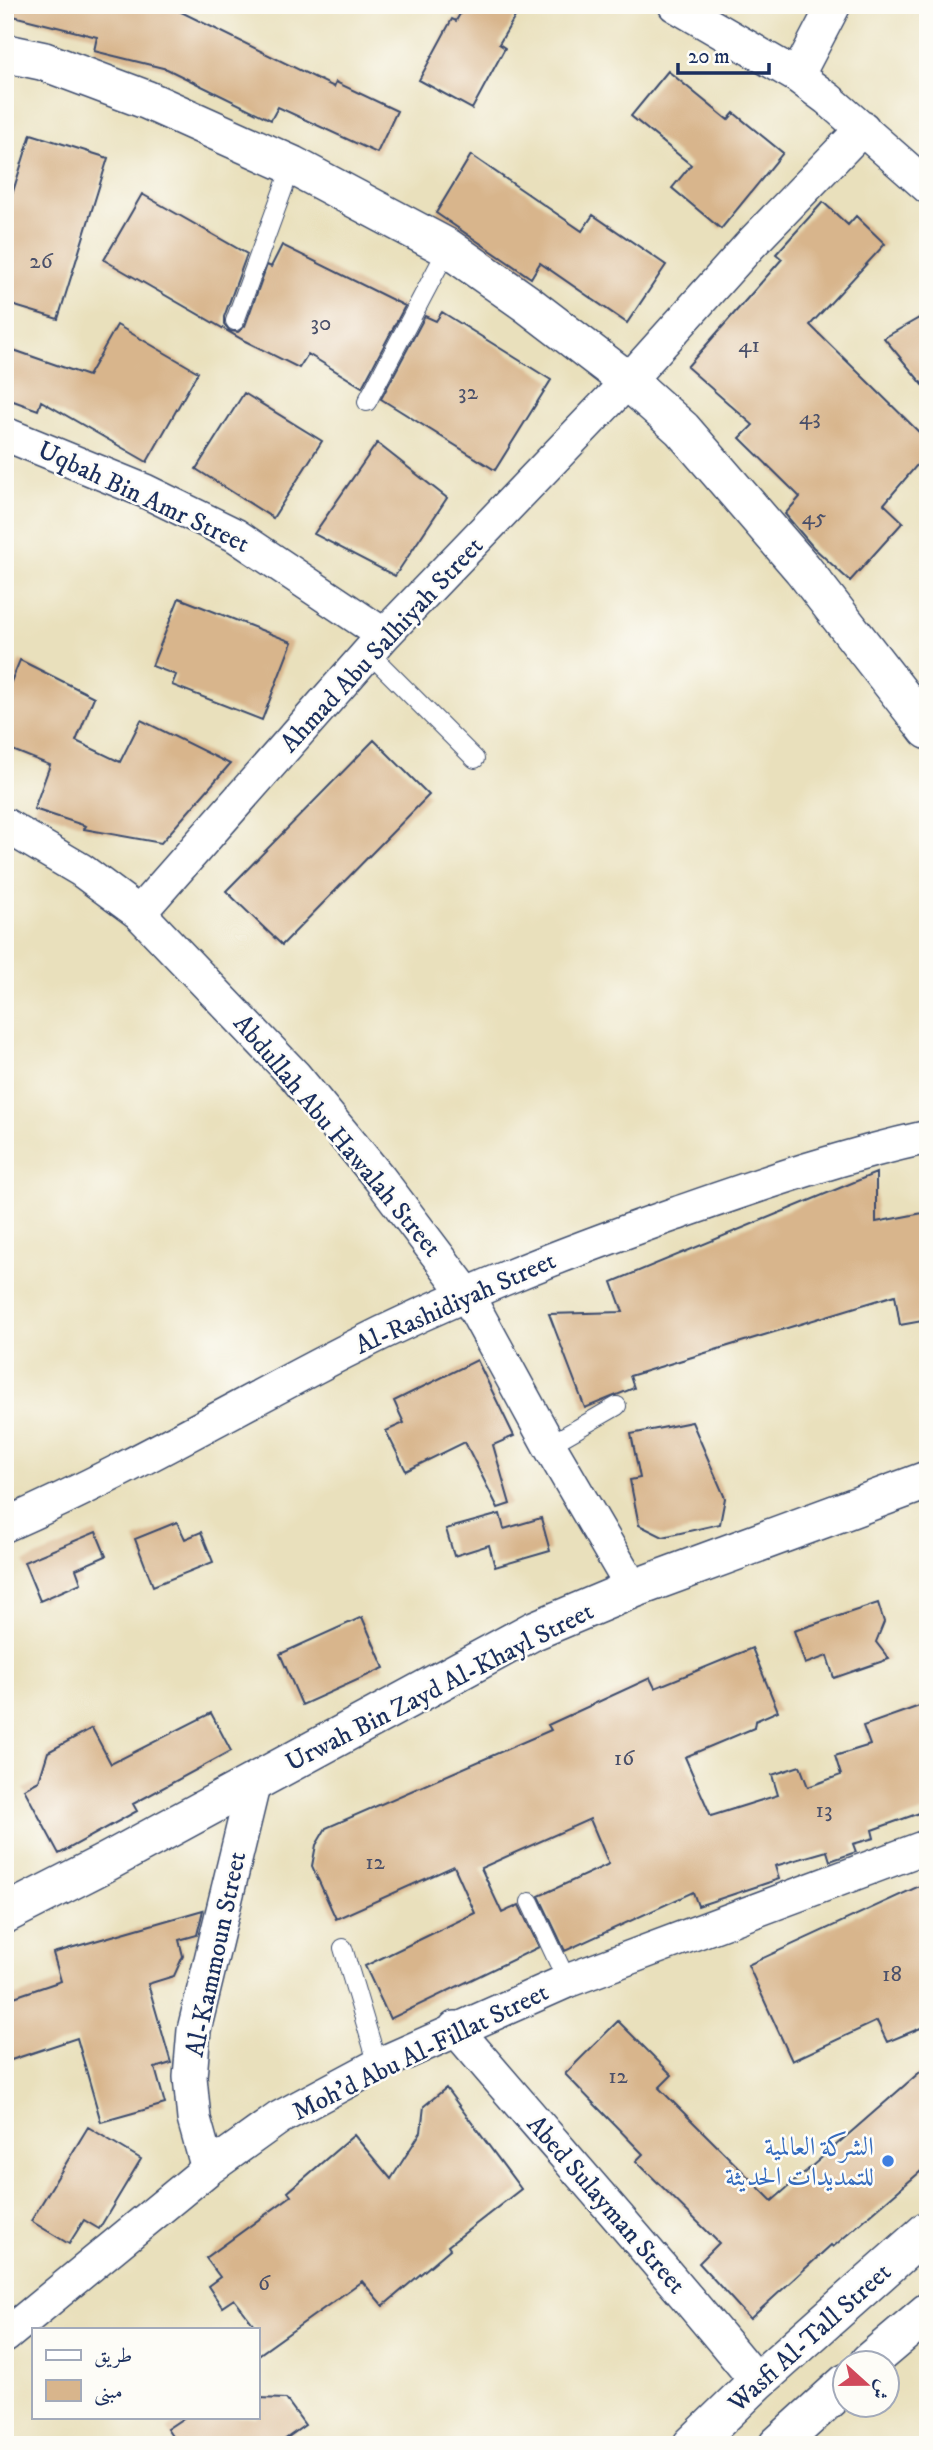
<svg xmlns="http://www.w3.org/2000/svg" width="933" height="2450" font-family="'IM FELL DW Pica',Amiri,serif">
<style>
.building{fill:#d8b58c}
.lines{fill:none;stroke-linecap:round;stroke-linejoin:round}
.service-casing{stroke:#3a4a6c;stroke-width:20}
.minor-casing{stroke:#3a4a6c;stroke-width:36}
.tertiary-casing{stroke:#3a4a6c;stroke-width:41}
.secondary-casing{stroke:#3a4a6c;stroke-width:41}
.service{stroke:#fff;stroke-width:18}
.minor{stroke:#fff;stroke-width:33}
.tertiary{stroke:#fff;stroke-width:38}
.secondary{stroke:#fff;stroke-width:38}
.shop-dot{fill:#3f7fe0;stroke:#fdfcf7;stroke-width:2.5}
.labels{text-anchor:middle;stroke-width:5;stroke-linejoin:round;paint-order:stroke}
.number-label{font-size:23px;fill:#4a506a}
.street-label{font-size:26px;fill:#1b2f5e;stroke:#fdfcf7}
.shop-label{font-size:26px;fill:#366cbe;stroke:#fdfcf7;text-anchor:end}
</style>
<rect width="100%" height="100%" fill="#fdfcf7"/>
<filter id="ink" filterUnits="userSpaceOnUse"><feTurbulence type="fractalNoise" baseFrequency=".0143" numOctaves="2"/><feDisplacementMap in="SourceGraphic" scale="14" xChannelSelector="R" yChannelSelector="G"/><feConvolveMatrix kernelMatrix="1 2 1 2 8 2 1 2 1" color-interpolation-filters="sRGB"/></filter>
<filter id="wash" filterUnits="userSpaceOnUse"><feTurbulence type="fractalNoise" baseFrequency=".00686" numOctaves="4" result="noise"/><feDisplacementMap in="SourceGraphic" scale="28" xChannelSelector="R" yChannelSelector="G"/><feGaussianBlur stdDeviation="1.57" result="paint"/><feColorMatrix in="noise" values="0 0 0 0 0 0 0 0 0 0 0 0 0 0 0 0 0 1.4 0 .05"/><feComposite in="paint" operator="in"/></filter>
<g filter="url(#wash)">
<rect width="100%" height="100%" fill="#e9e0bc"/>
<g id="blocks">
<path class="building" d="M5,5H167L334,87L336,82L397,111L377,153L278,107L271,120L167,69L94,51L97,37L5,14Z
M465,5H522L499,44L505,48L472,109L419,80L452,19L456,21Z
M668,71L728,120L734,113L783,153L721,229L672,188L691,165L631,116Z
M31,134L108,158L58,319L5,303V217Z
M471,155L582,231L593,215L666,265L627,323L540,263L531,278L436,213Z
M142,194L247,254L224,317V324L230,331L238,332L245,326L267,265L271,267L282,245L405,306L362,387L308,354L299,368L245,341L104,260Z
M823,202L848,225L856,216L885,244L810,325L928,441V452L884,504L903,522L850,581L813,547L785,514L800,497L740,438L753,425L687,367L782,259L776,254Z
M442,312L551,380L495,470L381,399L425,316L436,321Z
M928,313V391L884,338Z
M117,325L198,372L147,462L41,401L38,410L5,398V347L88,376Z
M244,393L322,441L273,518L196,469Z
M377,443L447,498L395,576L314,534Z
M179,598L292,642L262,720L172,685L176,675L152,666Z
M20,660L94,697L76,741L120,762L141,720L230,764L161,843L84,829L86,826L34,809L50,765L5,747V696Z
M374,740L429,795L282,945L226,891Z
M876,1173V1222L928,1212V1320L900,1325L895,1295L630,1376L634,1388L585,1408L549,1314L623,1312L612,1282Z
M477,1360L514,1436L493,1445L510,1504L498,1508L465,1442L406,1471L386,1431L404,1423L394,1401Z
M692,1422L725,1498L720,1524L663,1537L639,1525L630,1480L640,1478L631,1434Z
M500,1514L504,1529L541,1518L550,1551L495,1567L489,1545L454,1556L446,1529Z
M177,1522L185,1539L201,1532L213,1562L153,1586L135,1539Z
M96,1532L106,1556L76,1569L81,1583L40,1601L24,1562Z
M878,1603L884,1622L876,1642L889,1659L834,1678L827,1656L805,1664L794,1631Z
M362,1617L384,1668L302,1705L280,1654Z
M752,1648L778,1711L755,1721L754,1728L685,1757L711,1816L778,1795L772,1775L800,1766L808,1787L841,1775L835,1756L870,1745L863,1726L928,1703V1810L872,1830L874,1838L853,1844L856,1852L830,1861L827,1851L775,1866L779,1879L698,1906L693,1892L565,1951L539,1896L609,1864L590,1819L481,1868L502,1913L519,1905L539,1947L390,2019L365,1966L475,1913L454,1866L336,1919L312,1866L316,1845L326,1828L551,1730L548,1725L650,1678L655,1688Z
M211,1713L231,1751L133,1804L137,1811L59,1854L24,1789L39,1781L48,1752L92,1728L111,1764Z
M928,1882V2025L887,2042L877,2021L792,2061L748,1965Z
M203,1910L197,1935L179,1940L183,1956L174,1976L148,1984L171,2063L155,2068L165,2104L101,2122L77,2038L5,2062V2000L61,1981L53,1953Z
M618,2021L672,2075L659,2088L772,2201L928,2065V2165L833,2247L831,2245L750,2319L699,2263L719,2243L636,2161L643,2154L565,2074Z
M446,2088L521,2189L448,2246L450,2249L383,2306L362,2281L257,2356V2329L234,2299L222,2307L208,2286L220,2277L206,2258L291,2196L288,2192L354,2135L391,2179L421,2132L424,2106Z
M88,2127L141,2159L99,2229L84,2220L69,2244L31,2221Z
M257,2398L286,2399L305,2425L277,2445H178L167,2429L185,2417H257Z"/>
</g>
</g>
<g filter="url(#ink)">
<use href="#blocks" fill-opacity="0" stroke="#3a4a6c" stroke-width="2"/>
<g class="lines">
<defs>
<path id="service" d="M235,321L292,165
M367,402L448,248
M369,653L475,759
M549,1445L617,1406
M5,1502L16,1521
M530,1902L567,1981
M343,1948L378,2065"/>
<path id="minor" d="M675,5L797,76L828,99L928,187
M797,76L834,5
M5,434L145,491L235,535L384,635
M5,825L81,870L139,913L295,1076L380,1179L466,1293L549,1445L633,1589
M139,913L384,635L628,381L750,245L863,128
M5,1525C122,1474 231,1410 344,1352C451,1297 562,1254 675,1214C759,1185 841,1156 928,1137
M455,2028C555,2146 659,2261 757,2382
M208,2169L194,2119L190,2077L194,2030L254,1782
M5,2336L208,2169L279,2118L378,2065L567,1981L928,1846"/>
<path id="tertiary" d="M5,53L43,61L147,100L292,165L448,248L526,303L628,381L682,429L802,568L928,730
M5,1914L103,1864L533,1631L633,1589L928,1480"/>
<path id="secondary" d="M869,2362L928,2312
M692,2445L757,2382L928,2230
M778,2445L846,2383"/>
</defs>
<use href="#service" class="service-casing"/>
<use href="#minor" class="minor-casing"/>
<use href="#tertiary" class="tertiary-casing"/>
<use href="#secondary" class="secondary-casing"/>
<use href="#service" class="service"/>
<use href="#minor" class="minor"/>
<use href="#tertiary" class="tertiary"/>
<use href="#secondary" class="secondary"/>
</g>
</g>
<circle class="shop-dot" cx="888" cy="2161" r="7"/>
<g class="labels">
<g class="number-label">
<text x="41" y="268">26</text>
<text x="321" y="330">30</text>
<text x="749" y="352">41</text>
<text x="468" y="399">32</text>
<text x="810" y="424">43</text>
<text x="814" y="524">45</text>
<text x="624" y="1765">16</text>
<text x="824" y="1817">13</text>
<text x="375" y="1869">12</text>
<text x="892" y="1981">18</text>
<text x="618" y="2083">12</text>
<text x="264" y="2290">6</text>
</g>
<g class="street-label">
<text transform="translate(144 496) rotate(25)" y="9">Uqbah Bin Amr Street</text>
<text transform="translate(381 644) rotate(-47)" y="9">Ahmad Abu Salhiyah Street</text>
<text transform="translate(338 1135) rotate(50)" y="9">Abdullah Abu Hawalah Street</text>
<text transform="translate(455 1302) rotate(-24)" y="9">Al-Rashidiyah Street</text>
<text transform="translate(439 1686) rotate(-27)" y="9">Urwah Bin Zayd Al-Khayl Street</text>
<text transform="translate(215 1954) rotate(-78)" y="9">Al-Kammoun Street</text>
<text transform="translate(420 2051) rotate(-26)" y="9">Moh'd Abu Al-Fillat Street</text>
<text transform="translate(607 2204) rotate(49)" y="9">Abed Sulayman Street</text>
<text transform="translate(809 2337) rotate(-42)" y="9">Wasfi Al-Tall Street</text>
</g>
<g class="shop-label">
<text x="874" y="2155">الشركة العالمية<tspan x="874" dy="30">للتمديدات الحديثة</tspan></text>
</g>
</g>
<rect width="933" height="2450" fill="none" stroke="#fdfcf7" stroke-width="28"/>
<rect x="32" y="2328" width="228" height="91" fill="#fdfcf7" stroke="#a3aaba" stroke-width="2"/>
<rect x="46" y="2350" width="35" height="10" fill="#ffffff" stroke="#a3aaba" stroke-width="2"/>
<text x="94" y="2362" font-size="21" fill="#1b2f5e">طريق</text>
<rect x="46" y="2380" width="35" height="21" fill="#d8b58c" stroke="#a3aaba" stroke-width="2"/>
<text x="94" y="2398" font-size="21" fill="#1b2f5e">مبنى</text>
<g transform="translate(866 2384) rotate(111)"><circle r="33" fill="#fdfcf7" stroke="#a3aaba" stroke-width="2"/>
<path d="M0-5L12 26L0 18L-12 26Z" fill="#d1495b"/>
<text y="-10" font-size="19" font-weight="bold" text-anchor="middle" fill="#1b2f5e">ش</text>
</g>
<path d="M678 63v10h91v-10" fill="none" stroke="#1b2f5e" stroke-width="3.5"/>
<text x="688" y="63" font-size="21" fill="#1b2f5e" stroke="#fdfcf7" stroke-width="5" paint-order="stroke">20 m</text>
</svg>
